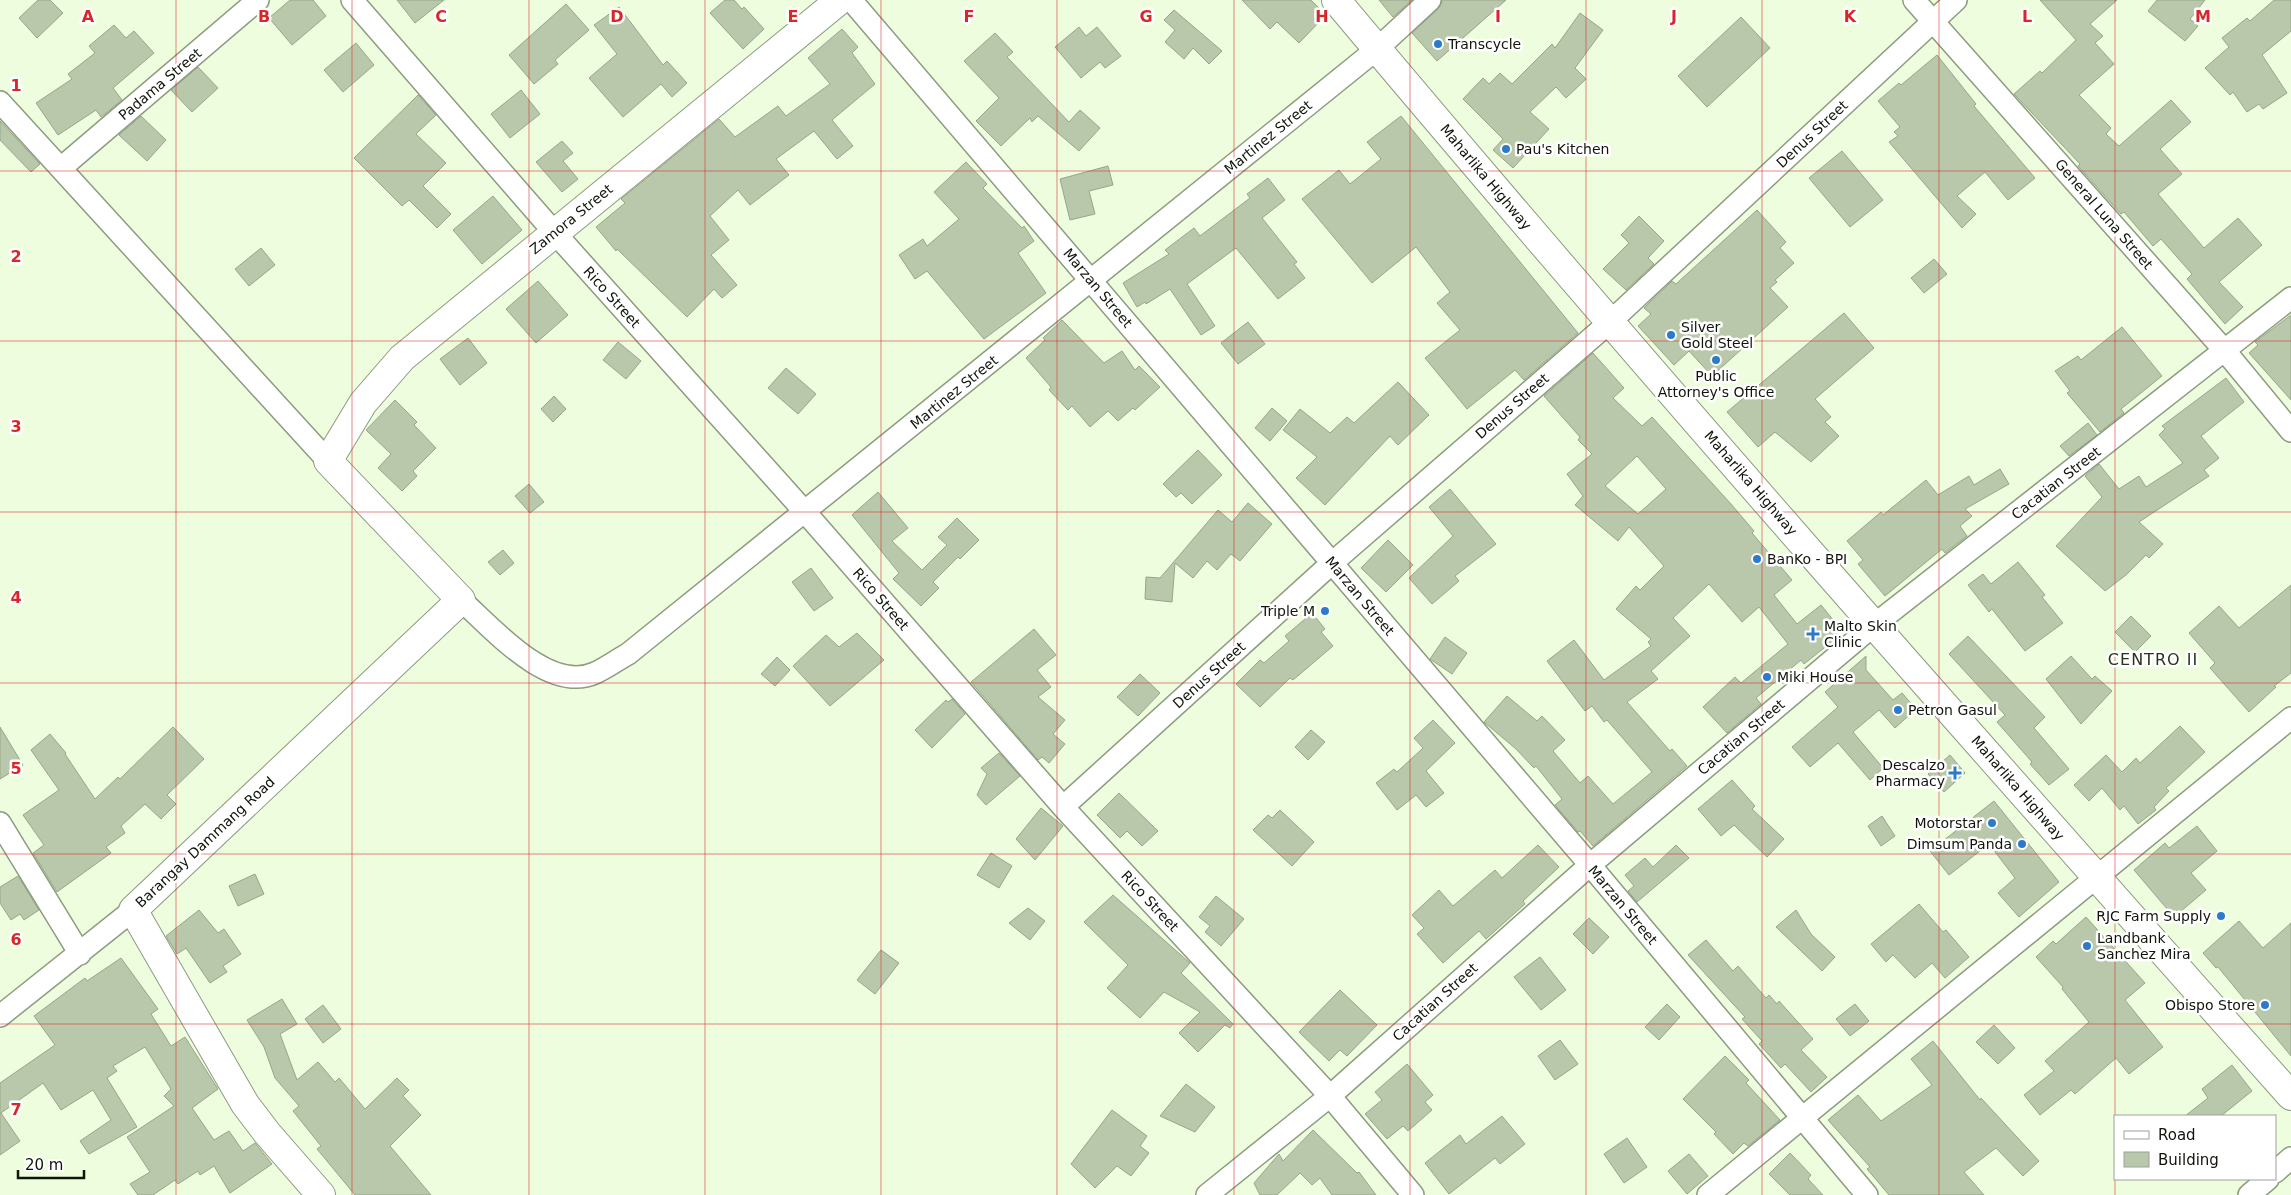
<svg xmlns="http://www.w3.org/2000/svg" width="2291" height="1195" font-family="'DejaVu Sans',sans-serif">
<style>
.building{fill:#b9c7aa;stroke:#97a589;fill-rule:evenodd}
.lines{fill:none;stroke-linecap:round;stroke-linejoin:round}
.street-casing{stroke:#8d9b7f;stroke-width:24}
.secondary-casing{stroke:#8d9b7f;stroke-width:30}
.highway-casing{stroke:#8d9b7f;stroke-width:30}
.street{stroke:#fff;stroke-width:21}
.secondary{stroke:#fff;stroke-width:28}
.highway{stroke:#fff;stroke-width:28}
.grid{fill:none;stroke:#d62828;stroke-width:1;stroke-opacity:0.55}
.poi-dot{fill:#2c7bca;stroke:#fff;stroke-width:2}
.labels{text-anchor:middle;stroke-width:5;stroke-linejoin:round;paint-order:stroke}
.poi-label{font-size:14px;fill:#10150b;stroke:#fff;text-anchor:start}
.street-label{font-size:14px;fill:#10150b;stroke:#fff}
.quarter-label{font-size:16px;letter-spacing:1px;fill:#28331b;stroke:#fff}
.grid-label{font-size:16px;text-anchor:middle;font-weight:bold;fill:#d62828;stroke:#fff;stroke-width:5;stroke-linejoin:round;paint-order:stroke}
</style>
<rect width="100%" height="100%" fill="#eefdde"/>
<path class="building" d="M38,0H50L63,13L37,38L19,18Z
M290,0H313L326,16L292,45L269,18Z
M397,0H444L415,23Z
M725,0H734L742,9L744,7L764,29L743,49L710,13Z
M1242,0H1311L1326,15L1299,43L1277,22L1270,29Z
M1379,0H1412L1393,17Z
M1442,0H1506L1437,61L1412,33L1438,9Z
M2040,0H2117L2090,24L2103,36L2095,43L2114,64L2079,95L2111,128L2106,134L2119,146L2171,100L2191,122L2160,149L2182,174L2158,194L2204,248L2238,218L2262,245L2219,282L2243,307L2225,324L2187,279L2192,274L2161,239L2153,246L2124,212L2121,214L2078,166L2080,164L2014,94L2040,71L2042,73L2076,40Z
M2157,0H2205L2190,19L2198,26L2185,41L2148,11Z
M2274,0H2291V31L2262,55L2287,93L2263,109L2259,104L2247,112L2233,92L2230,95L2205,68L2229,47L2222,38L2247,18L2250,21Z
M566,4L589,30L555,60L558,64L534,84L509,55Z
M619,7L663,65L667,61L687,83L672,97L661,84L623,117L589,78L617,54L594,25Z
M1174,10L1222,51L1209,64L1193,48L1184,59L1165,42L1175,30L1164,20Z
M1580,13L1603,30L1575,68L1586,79L1566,98L1556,87L1530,112L1549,129L1513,168L1493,150L1503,139L1463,99L1483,78L1489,84L1500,73L1512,84L1552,44L1555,48Z
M1741,17L1770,48L1707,107L1678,76Z
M114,25L126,38L134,31L154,53L113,88L122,100L101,117L96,110L58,135L36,103L72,79L68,74L95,53L89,46Z
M1079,27L1086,36L1097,27L1121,56L1105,68L1100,62L1081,78L1055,47Z
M842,29L858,47L852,53L875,84L832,120L853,146L837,159L814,131L776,159L789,175L750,205L738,190L710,216L729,240L711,255L737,285L722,298L714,289L687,317L617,249L616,251L596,227L625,203L621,199L719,119L735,137L778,106L786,116L830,84L808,58Z
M995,33L1013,52L1007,57L1069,122L1080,110L1100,128L1079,151L1038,116L1032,122L1030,118L1001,146L976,121L999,98L964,61Z
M356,43L374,65L343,92L324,70Z
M1937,55L1976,104L1974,106L2035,178L2008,200L1985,172L1957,196L1976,214L1962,228L1889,142L1898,136L1894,132L1900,127L1878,101L1899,83L1901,85Z
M198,67L218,88L192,112L171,90Z
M521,90L540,114L510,138L491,114Z
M418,95L436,115L416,134L446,163L423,186L451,214L437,228L409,200L402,206L354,158Z
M141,116L166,140L147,161L119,135Z
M1401,116L1578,333L1524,380L1515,370L1467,409L1425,358L1460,330L1437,303L1450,292L1416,247L1372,283L1302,199L1339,170L1350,184L1381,159L1367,142Z
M0,121L40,164L31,172L0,140Z
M562,141L573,153L563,161L578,179L562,192L536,162Z
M1842,151L1883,200L1850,227L1809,178Z
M966,162L987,184L983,188L1022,228L1024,226L1034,241L1018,253L1046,293L984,339L927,271L915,279L899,255L923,239L927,246L959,219L934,192Z
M1108,166L1113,185L1089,191L1095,214L1070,220L1060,179Z
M1268,178L1285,200L1262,218L1297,262L1294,264L1305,278L1278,299L1236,248L1187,284L1215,326L1201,335L1170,289L1146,304L1145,302L1137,307L1123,283L1169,254L1165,250L1194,228L1200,236L1250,198L1247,194Z
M493,196L522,230L482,264L453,230Z
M1757,210L1786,242L1780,248L1794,263L1775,280L1777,282L1770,288L1788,307L1712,376L1689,351L1674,365L1638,326L1651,314L1644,308L1672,281L1676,284Z
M1639,216L1664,241L1648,258L1654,264L1626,290L1603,269L1629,243L1621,235Z
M261,248L275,265L249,286L235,269Z
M1934,259L1947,274L1924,293L1911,278Z
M538,281L568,315L536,343L506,309Z
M1844,313L1874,348L1815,399L1831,417L1825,422L1839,436L1811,462L1775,432L1758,447L1727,412Z
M2291,315V400L2249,353L2258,345L2255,342Z
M1062,320L1104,363L1122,351L1135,370L1139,366L1160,387L1135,410L1133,408L1118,421L1108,411L1090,427L1072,406L1068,410L1049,390L1051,387L1026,358L1045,340L1043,338Z
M1248,322L1265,344L1238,364L1221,343Z
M2122,327L2162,376L2121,409L2124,413L2100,432L2067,393L2070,391L2055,371L2078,356L2081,360Z
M468,338L487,363L460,385L440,359Z
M618,342L641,361L626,379L603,360Z
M1593,353L1624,388L1613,398L1642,426L1652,417L1731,504L1754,531L1752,533L1792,580L1774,595L1797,624L1821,605L1839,627L1834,630L1839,636L1804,664L1801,660L1756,698L1761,704L1727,733L1703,707L1735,677L1741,683L1788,644L1759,607L1742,622L1709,584L1673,618L1690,636L1651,671L1658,679L1627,702L1670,751L1672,749L1687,766L1593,846L1580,831L1578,832L1555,805L1562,799L1536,766L1534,768L1516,749L1484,722L1507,696L1537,721L1542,716L1565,740L1553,751L1580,783L1588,776L1613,804L1652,772L1607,720L1604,722L1592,706L1585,711L1547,661L1574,640L1604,680L1651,646L1648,642L1651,639L1616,609L1636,586L1640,590L1664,566L1629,527L1618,541L1575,505L1583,496L1567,474L1592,454L1578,440L1580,437L1544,396ZM1637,456L1666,489L1638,514L1605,486Z
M786,368L816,394L798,414L768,388Z
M2226,378L2244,402L2201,436L2219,458L2204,470L2209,476L2139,522L2163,544L2149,558L2146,555L2126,575L2105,591L2056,546L2102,497L2085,476L2099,464L2119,489L2139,476L2146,487L2183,463L2159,435L2165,429L2162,426Z
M1398,382L1429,415L1398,445L1390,436L1325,505L1296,478L1317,457L1283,430L1300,409L1330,433L1347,417L1354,423Z
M554,396L566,409L553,422L541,409Z
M395,400L417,422L414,425L436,448L413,471L417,476L402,491L378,468L391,454L366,430Z
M1272,408L1287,421L1270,441L1255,428Z
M2088,423L2097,435L2069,456L2060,446Z
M1198,450L1222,475L1192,504L1181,493L1176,497L1163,484Z
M2000,469L2009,484L1965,509L1972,516L1960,526L1967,536L1945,553L1942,549L1885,596L1858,564L1863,560L1847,541L1881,512L1883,515L1926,480L1938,495L1969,476L1974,485Z
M529,484L544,502L530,513L515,496Z
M1450,489L1496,544L1455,576L1459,581L1432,604L1409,578L1453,536L1429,507Z
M878,492L908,528L892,541L922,570L947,545L938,537L957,518L979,540L960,559L958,557L933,582L939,588L921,606L893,579L899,573L852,515Z
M1248,503L1272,524L1240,561L1231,554L1217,570L1207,561L1193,578L1175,563L1172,602L1145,599L1146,577L1160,578L1218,510L1232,522Z
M1388,540L1413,565L1386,592L1361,568Z
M503,550L514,563L500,575L488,562Z
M2018,562L2045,595L2042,597L2063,623L2025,651L1992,609L1989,612L1968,585L1983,574L1991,584Z
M811,568L833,598L814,611L792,582Z
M2291,585V673L2274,686L2276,687L2249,712L2210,668L2215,663L2189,633L2219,606L2239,628Z
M1312,613L1325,629L1321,632L1333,646L1293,680L1290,678L1260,707L1236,684L1260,660L1264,663L1289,641L1285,636Z
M2131,616L2151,636L2135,652L2115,632Z
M1034,629L1056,655L1037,670L1051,687L1038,697L1065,720L1053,734L1065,744L1049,763L1042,757L1038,760L971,682Z
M857,633L884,660L830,706L793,666L826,635L839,647Z
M1968,636L2045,717L2034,728L2069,769L2049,785L2030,764L2032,762L1997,722L2005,715L1949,654Z
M1445,637L1467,653L1452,674L1430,659Z
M1866,656V670L1893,700L1902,693L1916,709L1895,728L1879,710L1853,732L1883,768L1870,780L1838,743L1810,767L1792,747L1838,707L1825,692Z
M2071,656L2092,679L2095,676L2112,691L2081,724L2046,679Z
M777,657L790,670L775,686L761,674Z
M1140,674L1160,693L1138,716L1117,697Z
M952,699L965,714L932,748L915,730L946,700L948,702Z
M1433,720L1455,743L1426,771L1444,793L1426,807L1416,795L1397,810L1376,783L1394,769L1397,772L1423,748L1414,738Z
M2180,726L2205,752L2166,788L2169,791L2154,807L2156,810L2138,824L2124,806L2120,810L2102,788L2089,801L2074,785L2106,755L2122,772L2136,758L2140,763Z
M0,727L23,765L0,779Z
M173,727L204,759L167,795L176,804L161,819L145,804L121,826L125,833L106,847L111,853L57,892L33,853L44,845L23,815L59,790L31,750L50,734L66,753L65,754L95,799L118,777L120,779Z
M1311,730L1325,742L1308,760L1295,747Z
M999,753L1020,776L986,805L977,795L987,774L981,768Z
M1950,755L1965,773L1944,792L1928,774Z
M1732,780L1755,806L1752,809L1784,839L1767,857L1734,825L1721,836L1698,809Z
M1119,793L1158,831L1142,846L1127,831L1120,838L1097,815Z
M1994,801L2059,882L2019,917L1998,893L2015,878L1989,844L1949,875L1930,851Z
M1041,808L1063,826L1035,860L1016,839Z
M1280,810L1314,842L1292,866L1253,830L1268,815L1272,818Z
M1882,816L1895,836L1881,846L1868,826Z
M2197,826L2217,851L2191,873L2206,890L2174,917L2134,870L2165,843L2169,848Z
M1538,845L1559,867L1523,901L1525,904L1486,939L1479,931L1443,963L1417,934L1424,928L1412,915L1439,890L1453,906L1495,870L1502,878Z
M1676,845L1689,858L1637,902L1628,891L1634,886L1625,875L1645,858L1653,867Z
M991,853L1012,866L999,888L977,875Z
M255,874L264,894L238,906L229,886Z
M18,876L39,910L24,920L20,914L11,920L0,903V887Z
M1113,895L1190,963L1181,973L1233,1024L1230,1028L1225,1025L1198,1052L1179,1033L1200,1012L1164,992L1140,1018L1107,988L1128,965L1084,922Z
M1216,896L1244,919L1221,946L1205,932L1210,926L1199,917Z
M1919,904L1943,932L1946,930L1969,957L1945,978L1932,963L1915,978L1893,955L1886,962L1871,944Z
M1028,908L1045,921L1030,940L1009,923Z
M199,910L218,933L224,929L241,954L223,966L227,972L210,983L186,948L177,954L166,936Z
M1796,910L1811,934L1835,957L1822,971L1776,927Z
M2086,917L2145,983L2125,1000L2163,1047L2129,1074L2116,1058L2075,1094L2071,1090L2040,1115L2024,1095L2054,1071L2045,1061L2089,1022L2062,989L2063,987L2036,957L2053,941L2056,944Z
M1589,918L1609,937L1593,954L1573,934Z
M2239,921L2263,948L2291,923V1056L2218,967L2216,968L2203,953Z
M1706,940L1733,971L1738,966L1766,998L1769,995L1777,1004L1779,1001L1813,1039L1801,1050L1827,1077L1811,1092L1785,1064L1781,1068L1759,1044L1762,1041L1742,1019L1745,1017L1688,955Z
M881,950L899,963L875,994L857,980Z
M1540,957L1566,990L1541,1010L1514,977Z
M121,958L158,1009L151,1014L171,1046L185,1037L218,1089L192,1108L214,1140L229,1131L243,1151L255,1143L272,1164L230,1193L214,1166L200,1175L198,1171L178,1184L175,1180L153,1195H138L130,1184L150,1172L127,1137L174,1106L164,1096L171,1089L145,1047L113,1066L117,1071L107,1078L137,1127L89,1154L80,1141L111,1120L93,1090L61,1110L43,1083L1,1113L20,1141L0,1155V1083L55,1045L34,1016L85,978L87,981Z
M1340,990L1377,1025L1347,1056L1340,1050L1329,1061L1299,1032Z
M282,999L297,1024L280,1034L297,1080L318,1062L335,1082L339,1078L365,1109L397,1078L409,1090L403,1096L421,1115L390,1146L431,1195H355L317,1149L321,1146L293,1111L299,1106L275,1078L264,1047L247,1020Z
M1667,1004L1680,1017L1659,1040L1645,1027Z
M1855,1004L1869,1021L1850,1036L1836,1019Z
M323,1005L341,1029L323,1043L305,1019Z
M1994,1025L2015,1048L1998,1064L1976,1042Z
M1560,1040L1578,1064L1555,1080L1538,1056Z
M1933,1041L1980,1100L1981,1098L2039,1161L2023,1176L1996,1148L1964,1172L1984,1195H1889L1867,1169L1870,1167L1828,1120L1858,1095L1881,1121L1932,1085L1911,1059Z
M1725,1056L1749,1080L1746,1083L1780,1120L1748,1146L1744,1143L1733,1154L1714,1134L1716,1132L1683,1099Z
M1407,1064L1433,1095L1425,1102L1432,1110L1408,1131L1403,1126L1387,1139L1365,1114L1382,1100L1375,1092Z
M2232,1065L2252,1091L2221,1116H2185L2208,1098L2202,1089Z
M1186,1084L1215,1107L1195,1132L1160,1116Z
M1112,1110L1147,1136L1140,1146L1149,1153L1131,1176L1117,1166L1095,1188L1071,1164Z
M1502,1116L1525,1144L1500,1164L1495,1158L1449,1194L1425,1163L1460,1135L1466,1144Z
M1313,1130L1357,1173L1359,1172L1376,1195H1332L1320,1178L1312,1185L1300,1173L1277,1195H1260L1254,1183L1279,1154L1283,1161Z
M1627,1138L1647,1167L1624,1183L1604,1154Z
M1790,1153L1811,1175L1808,1179L1823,1195H1790L1769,1174Z
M1689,1154L1708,1176L1687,1194L1668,1171Z"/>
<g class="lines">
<defs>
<path id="street" d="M352,0L554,232L805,512L1063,807L1330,1096L1413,1195
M851,0L1590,865L1867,1195
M1914,0L2225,351L2291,431
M0,102L328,461
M61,168L258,0
M461,600C492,628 549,694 595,673C606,668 617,660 628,654L1377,49L1430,0
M1063,807L1332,563L1610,322L1956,0
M0,823L80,954
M0,1016L133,910
M2275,1172L2291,1158
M1207,1195L1330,1096L1590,865L1874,625L2291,298
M1708,1195L2291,718
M2249,1195L2268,1179"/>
<path id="secondary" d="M321,1195L267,1133L245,1104L133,910L461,600L328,461L363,403L402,358L840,0"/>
<path id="highway" d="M1336,0C1647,371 1969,734 2291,1096"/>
</defs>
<use href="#street" class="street-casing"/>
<use href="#secondary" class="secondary-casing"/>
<use href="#highway" class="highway-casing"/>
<use href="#street" class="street"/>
<use href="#secondary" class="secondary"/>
<use href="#highway" class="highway"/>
</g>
<path class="grid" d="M176,0V1195M352,0V1195M529,0V1195M705,0V1195M881,0V1195M1057,0V1195M1234,0V1195M1410,0V1195M1586,0V1195M1762,0V1195M1939,0V1195M2115,0V1116M0,171H2291M0,341H2291M0,512H2291M0,683H2291M0,854H2291M0,1024H2291M2115,1179V1195"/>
<g class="poi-dot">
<circle cx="1438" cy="44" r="5"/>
<circle cx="1506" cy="149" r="5"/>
<circle cx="1671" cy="335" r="5"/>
<circle cx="1716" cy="360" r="5"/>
<circle cx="1757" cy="559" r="5"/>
<circle cx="1325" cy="611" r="5"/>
<path d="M1810.5 626.5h5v5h5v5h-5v5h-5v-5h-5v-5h5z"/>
<circle cx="1767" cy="677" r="5"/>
<circle cx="1898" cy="710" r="5"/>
<path d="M1952.5 765.5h5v5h5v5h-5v5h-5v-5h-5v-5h5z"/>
<circle cx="1992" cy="823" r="5"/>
<circle cx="2022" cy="844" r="5"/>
<circle cx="2221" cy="916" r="5"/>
<circle cx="2087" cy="946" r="5"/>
<circle cx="2265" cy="1005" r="5"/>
</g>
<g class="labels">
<g class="poi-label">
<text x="1448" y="49">Transcycle</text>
<text x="1516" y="154">Pau's Kitchen</text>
<text x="1681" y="332">Silver<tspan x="1681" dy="16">Gold Steel</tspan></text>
<text x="1716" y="381" text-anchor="middle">Public<tspan x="1716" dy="16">Attorney's Office</tspan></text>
<text x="1767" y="564">BanKo - BPI</text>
<text x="1315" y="616" text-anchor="end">Triple M</text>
<text x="1824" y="631">Malto Skin<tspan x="1824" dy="16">Clinic</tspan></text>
<text x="1777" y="682">Miki House</text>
<text x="1908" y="715">Petron Gasul</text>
<text x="1945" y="770" text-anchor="end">Descalzo<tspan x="1945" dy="16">Pharmacy</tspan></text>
<text x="1982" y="828" text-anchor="end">Motorstar</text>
<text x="2012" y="849" text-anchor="end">Dimsum Panda</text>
<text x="2211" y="921" text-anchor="end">RJC Farm Supply</text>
<text x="2097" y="943">Landbank<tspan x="2097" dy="16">Sanchez Mira</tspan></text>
<text x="2255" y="1010" text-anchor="end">Obispo Store</text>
</g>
<g class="street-label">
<text transform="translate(160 84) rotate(-40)" y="5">Padama Street</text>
<text transform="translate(1812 134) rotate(-43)" y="5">Denus Street</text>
<text transform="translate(1268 137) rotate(-39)" y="5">Martinez Street</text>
<text transform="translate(1486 177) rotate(50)" y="5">Maharlika Highway</text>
<text transform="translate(2104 214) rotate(49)" y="5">General Luna Street</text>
<text transform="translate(571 219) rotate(-39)" y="5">Zamora Street</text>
<text transform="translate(1098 288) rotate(50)" y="5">Marzan Street</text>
<text transform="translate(612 297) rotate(48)" y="5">Rico Street</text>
<text transform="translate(954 392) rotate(-39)" y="5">Martinez Street</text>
<text transform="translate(1512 406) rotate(-41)" y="5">Denus Street</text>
<text transform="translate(1751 483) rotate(49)" y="5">Maharlika Highway</text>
<text transform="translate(2056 483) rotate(-38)" y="5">Cacatian Street</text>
<text transform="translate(1360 596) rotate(50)" y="5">Marzan Street</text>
<text transform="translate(881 599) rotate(49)" y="5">Rico Street</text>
<text transform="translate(1209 675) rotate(-42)" y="5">Denus Street</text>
<text transform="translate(1741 737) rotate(-40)" y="5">Cacatian Street</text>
<text transform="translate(2018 788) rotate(49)" y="5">Maharlika Highway</text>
<text transform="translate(205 842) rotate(-43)" y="5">Barangay Dammang Road</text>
<text transform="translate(1150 901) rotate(47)" y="5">Rico Street</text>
<text transform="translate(1623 905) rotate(50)" y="5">Marzan Street</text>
<text transform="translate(1435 1002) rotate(-42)" y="5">Cacatian Street</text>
</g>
<g class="quarter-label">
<text x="2153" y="665">CENTRO II</text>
</g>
</g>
<g class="grid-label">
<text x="88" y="22">A</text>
<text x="264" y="22">B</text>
<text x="441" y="22">C</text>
<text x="617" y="22">D</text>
<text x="793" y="22">E</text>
<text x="969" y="22">F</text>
<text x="1146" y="22">G</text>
<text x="1322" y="22">H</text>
<text x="1498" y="22">I</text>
<text x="1674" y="22">J</text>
<text x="1850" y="22">K</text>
<text x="2027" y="22">L</text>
<text x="2203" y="22">M</text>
<text x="16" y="91">1</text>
<text x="16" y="262">2</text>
<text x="16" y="432">3</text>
<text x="16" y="603">4</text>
<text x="16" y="774">5</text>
<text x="16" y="945">6</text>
<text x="16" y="1115">7</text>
</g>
<rect x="2114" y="1115" width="162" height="65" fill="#ffffff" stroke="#9fa19d"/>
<rect x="2124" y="1131" width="25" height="8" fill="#ffffff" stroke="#9fa19d"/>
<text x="2158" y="1140" font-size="15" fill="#10150b">Road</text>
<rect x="2124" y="1152" width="25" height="15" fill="#b9c7aa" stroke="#9fa19d"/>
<text x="2158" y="1165" font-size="15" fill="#10150b">Building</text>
<path d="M18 1170v8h66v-8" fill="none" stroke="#10150b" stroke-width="2.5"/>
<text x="25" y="1170" font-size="15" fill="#10150b" stroke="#ffffff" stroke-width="4" paint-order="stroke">20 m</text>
</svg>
